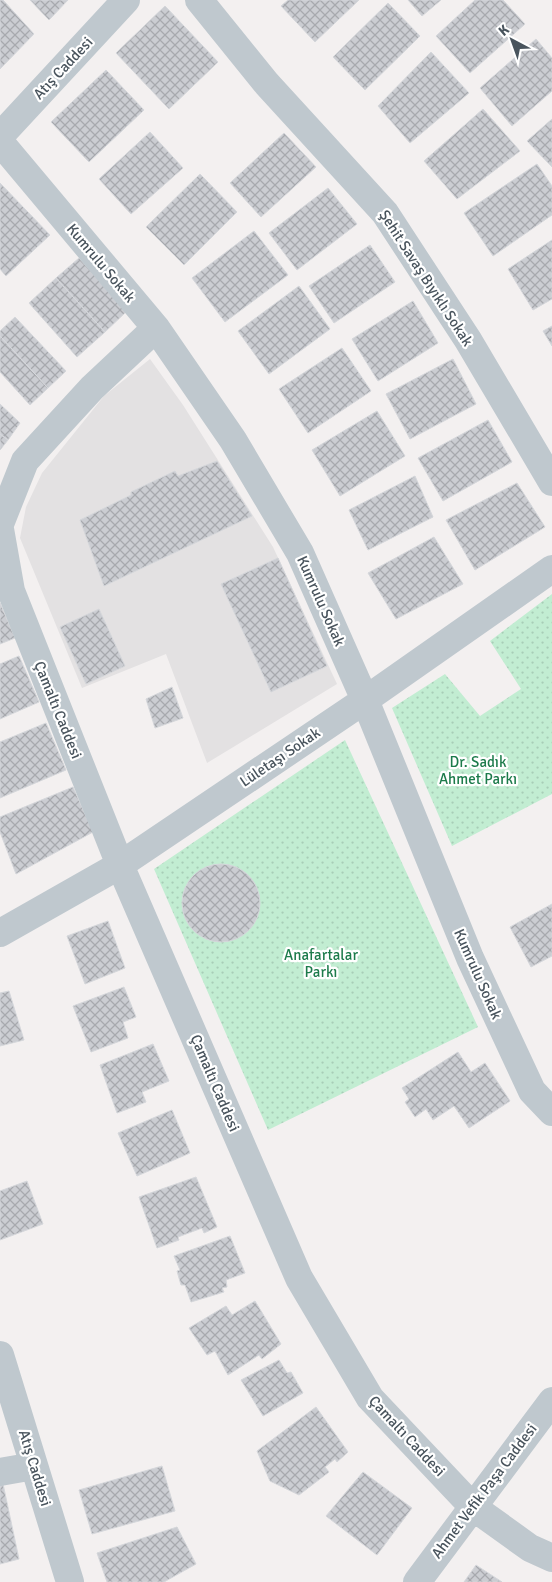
<svg xmlns="http://www.w3.org/2000/svg" width="552" height="1582" font-family="Signika,sans-serif">
<style>
.education{fill:#e3e1e2}
.green{fill:url(#green-dots)}
.building{fill:url(#building-cross-hatch);stroke:#d5d7db}
.lines{fill:none;stroke-linecap:round;stroke-linejoin:round}
.minor{stroke:#bfc8ce;stroke-width:28}
.labels{text-anchor:middle;stroke-width:4.5;stroke-linejoin:round;paint-order:stroke}
.street-label{font-size:15px;fill:#49545d;stroke:#fff}
.park-label{font-size:15px;fill:#1d7b4b;stroke:#fff}
</style>
<defs>
<pattern id="green-dots" width="8" height="8" patternUnits="userSpaceOnUse" patternTransform="scale(1.25)"><rect width="8" height="8" fill="#c2edd2"/><path d="M2 2h.1M6 6h.1" fill="none" stroke="#a8cdb7" stroke-width="1.8" stroke-linecap="round"/></pattern>
<pattern id="building-cross-hatch" width="8" height="8" patternUnits="userSpaceOnUse" patternTransform="scale(1.25)"><rect width="8" height="8" fill="#cbcdd2"/><path d="M0 0l8 8M0 8l8-8" fill="none" stroke="#a7a9ae"/></pattern>
</defs>
<rect width="100%" height="100%" fill="#f3f0f0"/>
<path class="education" d="M150,359L183,405L273,547L337,684L207,763L166,654L82,688L20,538L26,507L42,473L104,396Z"/>
<path class="green" d="M552,594V794L452,846L392,708L445,674L480,716L521,689L490,641Z
M345,740L478,1027L268,1130L154,869Z"/>
<path class="building" d="M0,0H3L34,34L0,69Z
M30,0H68L49,20Z
M288,0H359L315,42L281,6Z
M408,0H441L422,16Z
M475,0H503L525,24L470,73L436,36Z
M388,3L420,36L365,90L333,57Z
M165,6L218,62L169,109L116,53Z
M536,39L552,58V91L512,126L480,88Z
M431,52L469,93L410,143L378,106Z
M106,70L144,110L89,162L51,122Z
M483,109L520,151L457,199L424,161Z
M552,119V167L527,141Z
M150,132L183,168L131,214L99,179Z
M284,133L316,167L261,217L230,183Z
M537,164L552,186V215L493,256L464,213Z
M200,174L237,212L184,265L146,227Z
M0,183L50,235L6,276L0,269Z
M328,188L357,224L297,270L269,233Z
M254,231L288,275L225,322L192,278Z
M552,240V299L533,310L508,269Z
M370,245L395,282L334,323L309,286Z
M79,258L127,311L105,332L56,278Z
M56,278L105,332L77,357L29,303Z
M299,286L330,329L269,374L238,331Z
M413,301L438,343L378,381L352,339Z
M15,317L66,371L48,388L0,336V331Z
M552,326V346L543,331Z
M0,336L48,388L30,405L0,372Z
M342,348L371,391L308,433L279,389Z
M453,359L476,404L410,439L386,394Z
M0,404L20,423L8,440L0,434Z
M377,411L405,456L340,496L312,450Z
M488,420L512,462L443,501L418,458Z
M0,434L8,440L0,450Z
M217,461L252,516L104,586L80,520L131,495V492L175,471L178,476Z
M415,476L433,517L368,550L349,510Z
M517,483L545,527L475,570L446,520Z
M434,537L463,584L396,619L368,573Z
M278,558L327,666L271,692L221,584Z
M0,603L15,638L0,644Z
M99,609L125,666L86,684L60,627Z
M19,656L39,702L0,719V664Z
M172,687L183,718L155,728L146,699Z
M46,723L66,770L0,798V742Z
M73,787L93,832L16,874L0,832V817Z
M182 903a39 39 0 1 1 78 0a39 39 0 1 1-78 0Z
M552,904V956L531,967L510,927Z
M108,921L125,968L85,984L67,936Z
M124,987L136,1017L123,1022L128,1038L91,1052L73,1006Z
M9,991L24,1040L0,1046V993Z
M153,1044L169,1081L142,1092L146,1102L117,1113L100,1065Z
M458,1052L471,1072L485,1063L510,1101L469,1128L454,1106L433,1120L426,1109L415,1117L405,1102L409,1099L402,1088Z
M172,1110L190,1153L137,1176L118,1133Z
M196,1177L217,1227L204,1233L202,1228L178,1237L179,1240L157,1248L139,1197Z
M27,1181L43,1224L0,1240V1191Z
M230,1236L245,1273L226,1280L227,1287L222,1288L224,1292L191,1302L185,1285H181L177,1271L180,1270L174,1256Z
M255,1301L281,1344L262,1359L259,1355L228,1375L215,1351L207,1355L189,1328L226,1306L232,1315Z
M279,1360L287,1373L291,1372L303,1393L263,1416L241,1380Z
M316,1407L348,1452L337,1462L335,1459L325,1467L329,1472L299,1495L270,1481L257,1451Z
M162,1466L175,1511L92,1534L79,1490Z
M363,1472L412,1508L377,1555L326,1516Z
M0,1479H2L19,1559L0,1564Z
M177,1527L196,1564L164,1582H107L97,1553Z
M476,1565L502,1582H464Z"/>
<g class="lines">
<path class="minor" d="M199,0L267,84L385,213L468,340L552,482
M0,136L126,0
M0,142L156,328L233,440L300,553L365,700L470,958L532,1091L552,1112
M0,524L25,461L92,388L156,328
M0,529L11,591L120,865L299,1278L370,1398L473,1507L530,1548L552,1558
M0,933L120,865L365,700L552,569
M0,1355L70,1582
M0,1472L34,1466
M417,1582L552,1401"/>
</g>
<g class="labels">
<g class="street-label">
<text transform="translate(63 68) rotate(-47)" y="5">Atış Caddesi</text>
<text transform="translate(101 263) rotate(50)" y="5">Kumrulu Sokak</text>
<text transform="translate(426 278) rotate(57)" y="5">Şehit Savaş Bıyıklı Sokak</text>
<text transform="translate(321 601) rotate(66)" y="5">Kumrulu Sokak</text>
<text transform="translate(58 710) rotate(68)" y="5">Çamaltı Caddesi</text>
<text transform="translate(280 757) rotate(-34)" y="5">Lületaşı Sokak</text>
<text transform="translate(478 974) rotate(66)" y="5">Kumrulu Sokak</text>
<text transform="translate(215 1083) rotate(67)" y="5">Çamaltı Caddesi</text>
<text transform="translate(407 1436) rotate(47)" y="5">Çamaltı Caddesi</text>
<text transform="translate(35 1468) rotate(73)" y="5">Atış Caddesi</text>
<text transform="translate(484 1491) rotate(-53)" y="5">Ahmet Vefik Paşa Caddesi</text>
</g>
<g class="park-label">
<text x="478" y="767">Dr. Sadık<tspan x="478" dy="17">Ahmet Parkı</tspan></text>
<text x="321" y="960">Anafartalar<tspan x="321" dy="17">Parkı</tspan></text>
</g>
</g>
<g transform="translate(512 40) rotate(319)" stroke="#ffffff" stroke-width="4" paint-order="stroke">
<path d="M0-4L9 19L0 12L-9 19Z" fill="#49545d"/>
<text y="-8" font-size="14" font-weight="bold" text-anchor="middle" fill="#49545d">K</text>
</g>
</svg>
